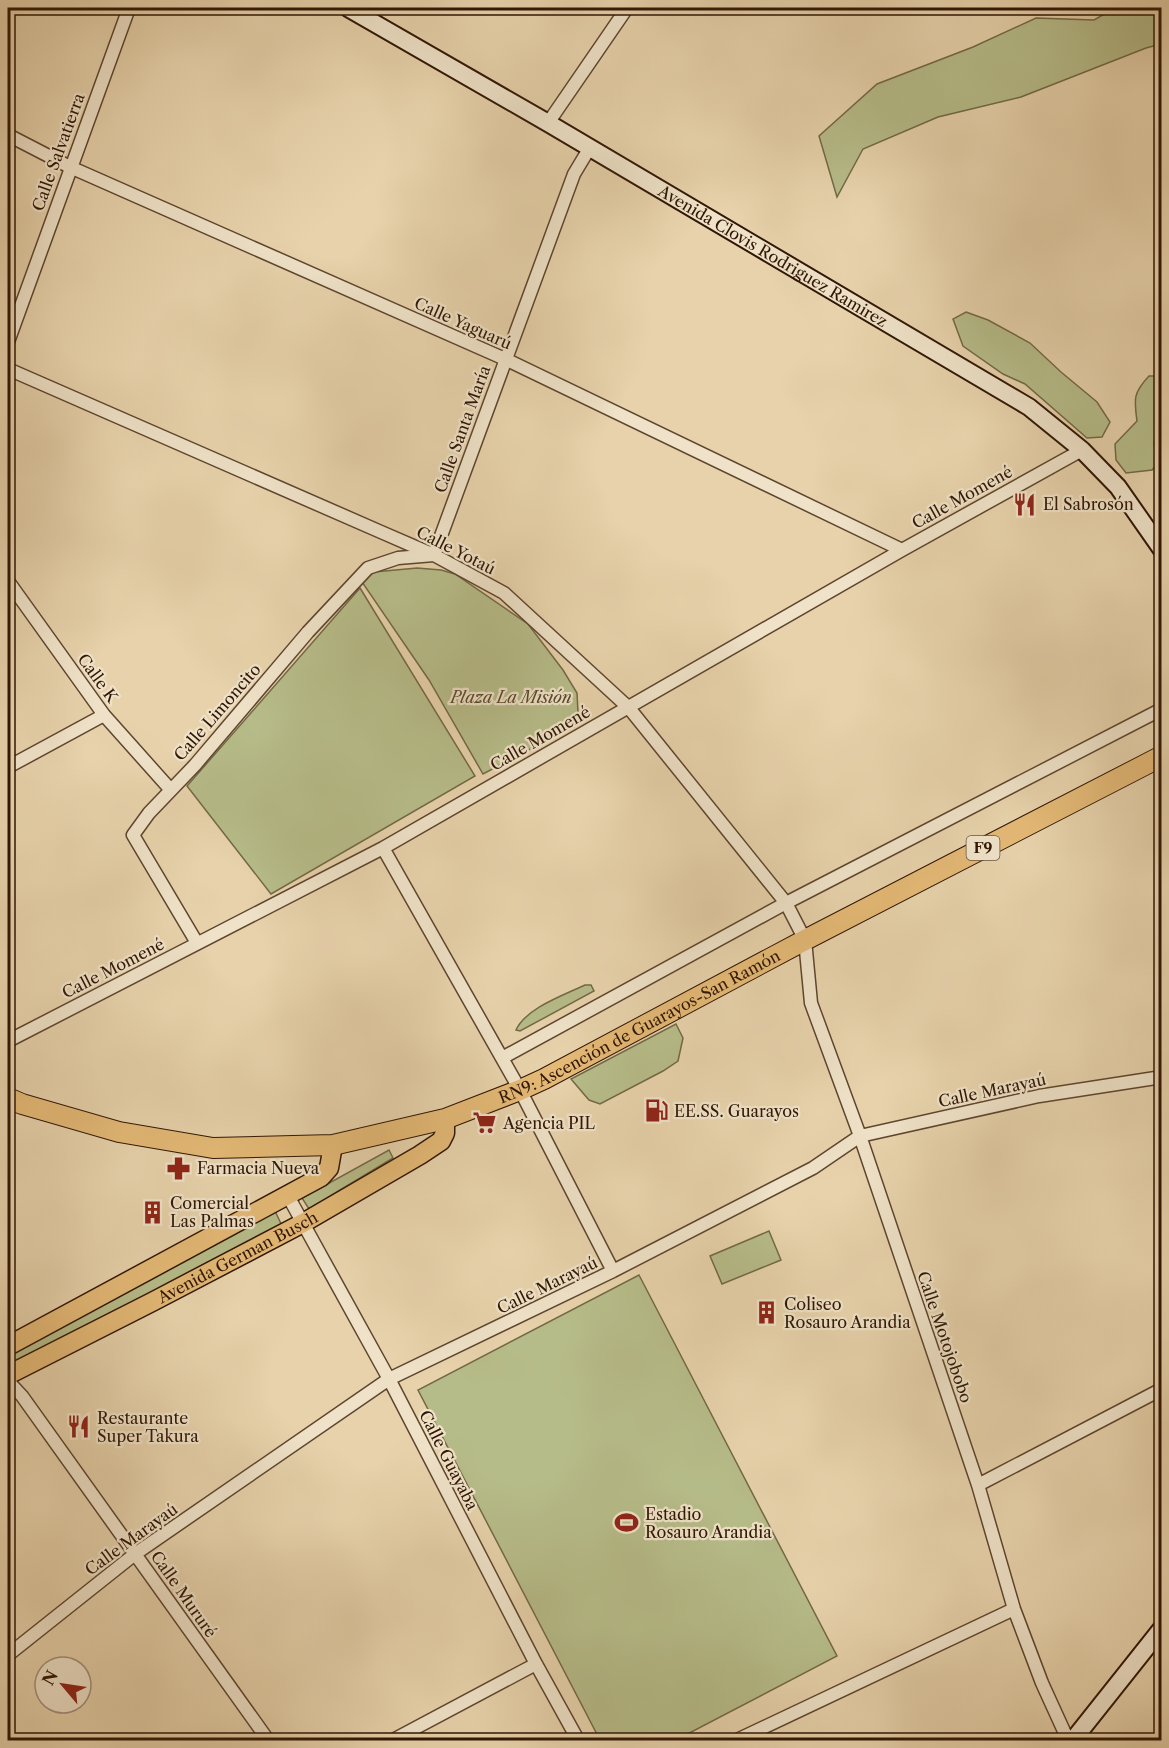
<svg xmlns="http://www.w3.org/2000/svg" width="1169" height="1748" font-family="'Libre Caslon Text',serif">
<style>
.green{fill:#b6bc89;stroke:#736946;stroke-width:1.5}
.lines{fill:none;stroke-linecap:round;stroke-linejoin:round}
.minor-casing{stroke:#5e452e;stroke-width:15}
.secondary-casing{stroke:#301604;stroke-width:20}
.primary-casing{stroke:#301604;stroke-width:21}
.trunk-casing{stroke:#301604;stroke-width:22}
.minor{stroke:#efe2c8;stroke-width:12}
.secondary{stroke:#efe2c8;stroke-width:16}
.primary{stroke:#e4b976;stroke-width:18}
.trunk{stroke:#e4b976;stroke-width:20}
.labels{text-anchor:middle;stroke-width:4.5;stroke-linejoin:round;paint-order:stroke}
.shield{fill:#efe2c8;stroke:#69533f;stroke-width:1.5}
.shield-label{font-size:15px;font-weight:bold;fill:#301604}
.street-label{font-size:16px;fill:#301604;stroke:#efe2c8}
.poi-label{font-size:16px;fill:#301604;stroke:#efe2c8;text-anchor:start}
.park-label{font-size:16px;font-style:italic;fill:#58482c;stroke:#efe2c8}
</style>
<rect width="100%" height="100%" fill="#e7d2ab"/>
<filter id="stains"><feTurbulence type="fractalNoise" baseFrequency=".00333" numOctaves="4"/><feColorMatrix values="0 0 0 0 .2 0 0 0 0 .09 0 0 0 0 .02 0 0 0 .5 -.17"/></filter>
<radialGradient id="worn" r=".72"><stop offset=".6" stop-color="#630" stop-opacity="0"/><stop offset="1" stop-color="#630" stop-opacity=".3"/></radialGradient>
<path class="green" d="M1115,8H1161V44L1146,48L1021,97L938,117L863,149L837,197L819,136L877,84L973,47L1036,18L1094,20Z
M966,312L988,320L1030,343L1061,372L1097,402L1110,422L1102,437L1087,438L1025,384L1003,374L963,346L953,319Z
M1149,376H1161V434L1154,443L1158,463L1152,470L1126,473L1116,460L1115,444L1137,421C1134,399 1133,393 1149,376Z
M417,568L441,570L455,574L528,624L563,670L577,693L578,713L568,729L483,774L429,680L362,582L374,572Z
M360,588L475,776L271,894L187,786Z
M585,985H591L594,991L520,1031L516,1030C526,1008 564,995 585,985Z
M676,1024L683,1038L678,1061L663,1071L600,1104L589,1100L571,1079Z
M389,1150L393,1158L309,1209L302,1198Z
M275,1211L283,1228L8,1369V1355Z
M769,1231L781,1260L722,1284L710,1256Z
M639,1275L837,1656L676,1740H600L418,1390Z"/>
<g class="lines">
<defs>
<path id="minor" d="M548,123L627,8
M8,135L70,167L505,359L902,550
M8,342L129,8
M8,369L381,532L434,555L504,593L629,708L786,903L805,940L811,1003L860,1136L978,1485L1014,1609L1042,1683L1068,1740
M8,581L104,715L170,789
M8,767L104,715
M383,848L520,1090L613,1271
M197,943L133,835L149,813L195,765L308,632L368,568L398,558L434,555L574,174L589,149
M8,1041L383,848L902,550L1082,450
M502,1058L786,903L1162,709
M288,1196L389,1379L536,1664L578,1740
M8,1381L22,1396L268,1740
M978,1485L1162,1389
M8,1655L135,1554L389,1379L613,1271L813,1168L860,1136L1039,1096L1162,1077
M393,1740L536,1664
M737,1740L1014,1609"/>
<g id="secondary">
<path id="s1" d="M348,8L548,123L1029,407L1082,450L1118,487L1162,550"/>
<path d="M1073,1740L1162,1628"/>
</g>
<g id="primary">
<path d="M8,1346L321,1177L329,1168L333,1145"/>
<path id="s2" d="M8,1375L152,1302L303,1223L420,1155L441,1141L445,1133V1119"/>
</g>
<g id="trunk">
<path id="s3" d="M8,1098L22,1104L119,1132L213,1148L333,1145L445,1119L520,1090L544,1079L805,940L1162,756"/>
</g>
</defs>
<use href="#minor" class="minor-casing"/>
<use href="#secondary" class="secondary-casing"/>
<use href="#primary" class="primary-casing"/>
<use href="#trunk" class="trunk-casing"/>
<use href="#minor" class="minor"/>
<use href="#secondary" class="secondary"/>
<use href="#primary" class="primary"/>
<use href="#trunk" class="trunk"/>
</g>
<defs>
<symbol id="restaurant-bare" viewBox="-9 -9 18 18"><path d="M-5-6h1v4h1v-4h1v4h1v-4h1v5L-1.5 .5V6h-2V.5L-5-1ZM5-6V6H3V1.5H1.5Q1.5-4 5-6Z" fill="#8f2418" stroke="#efe2c8" stroke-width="2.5" paint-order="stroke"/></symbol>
<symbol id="fuel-bare" viewBox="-9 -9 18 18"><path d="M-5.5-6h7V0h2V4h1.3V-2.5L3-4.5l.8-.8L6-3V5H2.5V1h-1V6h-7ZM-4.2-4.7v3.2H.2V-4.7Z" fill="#8f2418" stroke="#efe2c8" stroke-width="2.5" paint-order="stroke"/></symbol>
<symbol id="supermarket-bare" viewBox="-9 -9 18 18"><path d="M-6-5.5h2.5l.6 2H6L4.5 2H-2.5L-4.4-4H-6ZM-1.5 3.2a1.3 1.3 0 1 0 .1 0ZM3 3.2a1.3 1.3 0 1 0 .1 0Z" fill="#8f2418" stroke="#efe2c8" stroke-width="2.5" paint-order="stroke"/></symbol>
<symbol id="pharmacy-bare" viewBox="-9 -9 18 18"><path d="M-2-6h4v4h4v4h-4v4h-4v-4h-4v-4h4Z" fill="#8f2418" stroke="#efe2c8" stroke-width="2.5" paint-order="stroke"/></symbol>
<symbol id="building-bare" viewBox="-9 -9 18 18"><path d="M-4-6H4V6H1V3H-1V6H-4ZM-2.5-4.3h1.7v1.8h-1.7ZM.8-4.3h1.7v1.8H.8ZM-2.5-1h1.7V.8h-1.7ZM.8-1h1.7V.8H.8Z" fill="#8f2418" stroke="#efe2c8" stroke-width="2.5" paint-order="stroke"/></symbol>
<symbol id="stadium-bare" viewBox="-9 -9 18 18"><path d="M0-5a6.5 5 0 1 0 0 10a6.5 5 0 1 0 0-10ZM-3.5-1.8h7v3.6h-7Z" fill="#8f2418" stroke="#efe2c8" stroke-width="2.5" paint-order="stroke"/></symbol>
</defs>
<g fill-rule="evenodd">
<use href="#restaurant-bare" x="1008" y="488" width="33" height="33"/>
<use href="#fuel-bare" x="640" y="1094" width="33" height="33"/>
<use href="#supermarket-bare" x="468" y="1106" width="33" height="33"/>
<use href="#pharmacy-bare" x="162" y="1152" width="33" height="33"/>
<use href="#building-bare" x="136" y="1196" width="33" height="33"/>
<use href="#building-bare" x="750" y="1296" width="33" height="33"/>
<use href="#restaurant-bare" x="62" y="1410" width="33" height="33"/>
<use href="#stadium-bare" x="610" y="1506" width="33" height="33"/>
</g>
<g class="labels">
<rect class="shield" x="966.5" y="836" width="33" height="24" rx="4.5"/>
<g class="shield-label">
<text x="983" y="853">F9</text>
</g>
<g class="street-label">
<text transform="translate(58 152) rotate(-70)" y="6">Calle Salvatierra</text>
<text dy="6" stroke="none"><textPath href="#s1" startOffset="492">Avenida Clovis Rodriguez Ramirez</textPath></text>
<text transform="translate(463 323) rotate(24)" y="6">Calle Yaguarú</text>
<text transform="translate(462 429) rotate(-70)" y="6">Calle Santa María</text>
<text transform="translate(962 497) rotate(-29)" y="6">Calle Momené</text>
<text transform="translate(456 550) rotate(27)" y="6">Calle Yotaú</text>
<text transform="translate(98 678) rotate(54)" y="6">Calle K</text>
<text transform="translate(217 712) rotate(-49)" y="6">Calle Limoncito</text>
<text transform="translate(540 738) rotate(-30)" y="6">Calle Momené</text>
<text transform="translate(113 968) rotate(-27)" y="6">Calle Momené</text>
<text dy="6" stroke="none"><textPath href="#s3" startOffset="662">RN9: Ascención de Guarayos-San Ramón</textPath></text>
<text transform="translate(992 1090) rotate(-12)" y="6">Calle Marayaú</text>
<text dy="6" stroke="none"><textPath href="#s2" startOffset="258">Avenida German Busch</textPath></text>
<text transform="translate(547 1285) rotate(-26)" y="6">Calle Marayaú</text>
<text transform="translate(945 1337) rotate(71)" y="6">Calle Motojobobo</text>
<text transform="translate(449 1460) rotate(63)" y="6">Calle Guayaba</text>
<text transform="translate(131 1539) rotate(-36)" y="6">Calle Marayaú</text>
<text transform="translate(184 1594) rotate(55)" y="6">Calle Mururé</text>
</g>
<g class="poi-label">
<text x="1043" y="510">El Sabrosón</text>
<text x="674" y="1117">EE.SS. Guarayos</text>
<text x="503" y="1129">Agencia PIL</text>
<text x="197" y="1174">Farmacia Nueva</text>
<text x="170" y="1209">Comercial<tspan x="170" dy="18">Las Palmas</tspan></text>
<text x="784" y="1310">Coliseo<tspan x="784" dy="18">Rosauro Arandia</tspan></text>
<text x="97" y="1424">Restaurante<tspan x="97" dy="18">Super Takura</tspan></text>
<text x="645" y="1520">Estadio<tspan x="645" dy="18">Rosauro Arandia</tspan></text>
</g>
<g class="park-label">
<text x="511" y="703">Plaza La Misión</text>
</g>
</g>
<rect width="1169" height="1748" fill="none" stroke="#e7d2ab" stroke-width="30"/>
<rect x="9" y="9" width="1151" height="1730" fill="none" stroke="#301604" stroke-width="3"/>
<rect x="15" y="15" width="1139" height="1718" fill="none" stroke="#301604" stroke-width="1.5"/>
<g transform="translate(63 1685) rotate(299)"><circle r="28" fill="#efe2c8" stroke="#a3907a" stroke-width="1.5"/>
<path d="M0-4.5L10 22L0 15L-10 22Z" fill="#8f2418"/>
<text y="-9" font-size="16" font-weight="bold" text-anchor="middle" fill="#301604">N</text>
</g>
<rect width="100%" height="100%" filter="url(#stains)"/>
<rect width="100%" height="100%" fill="url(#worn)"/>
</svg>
